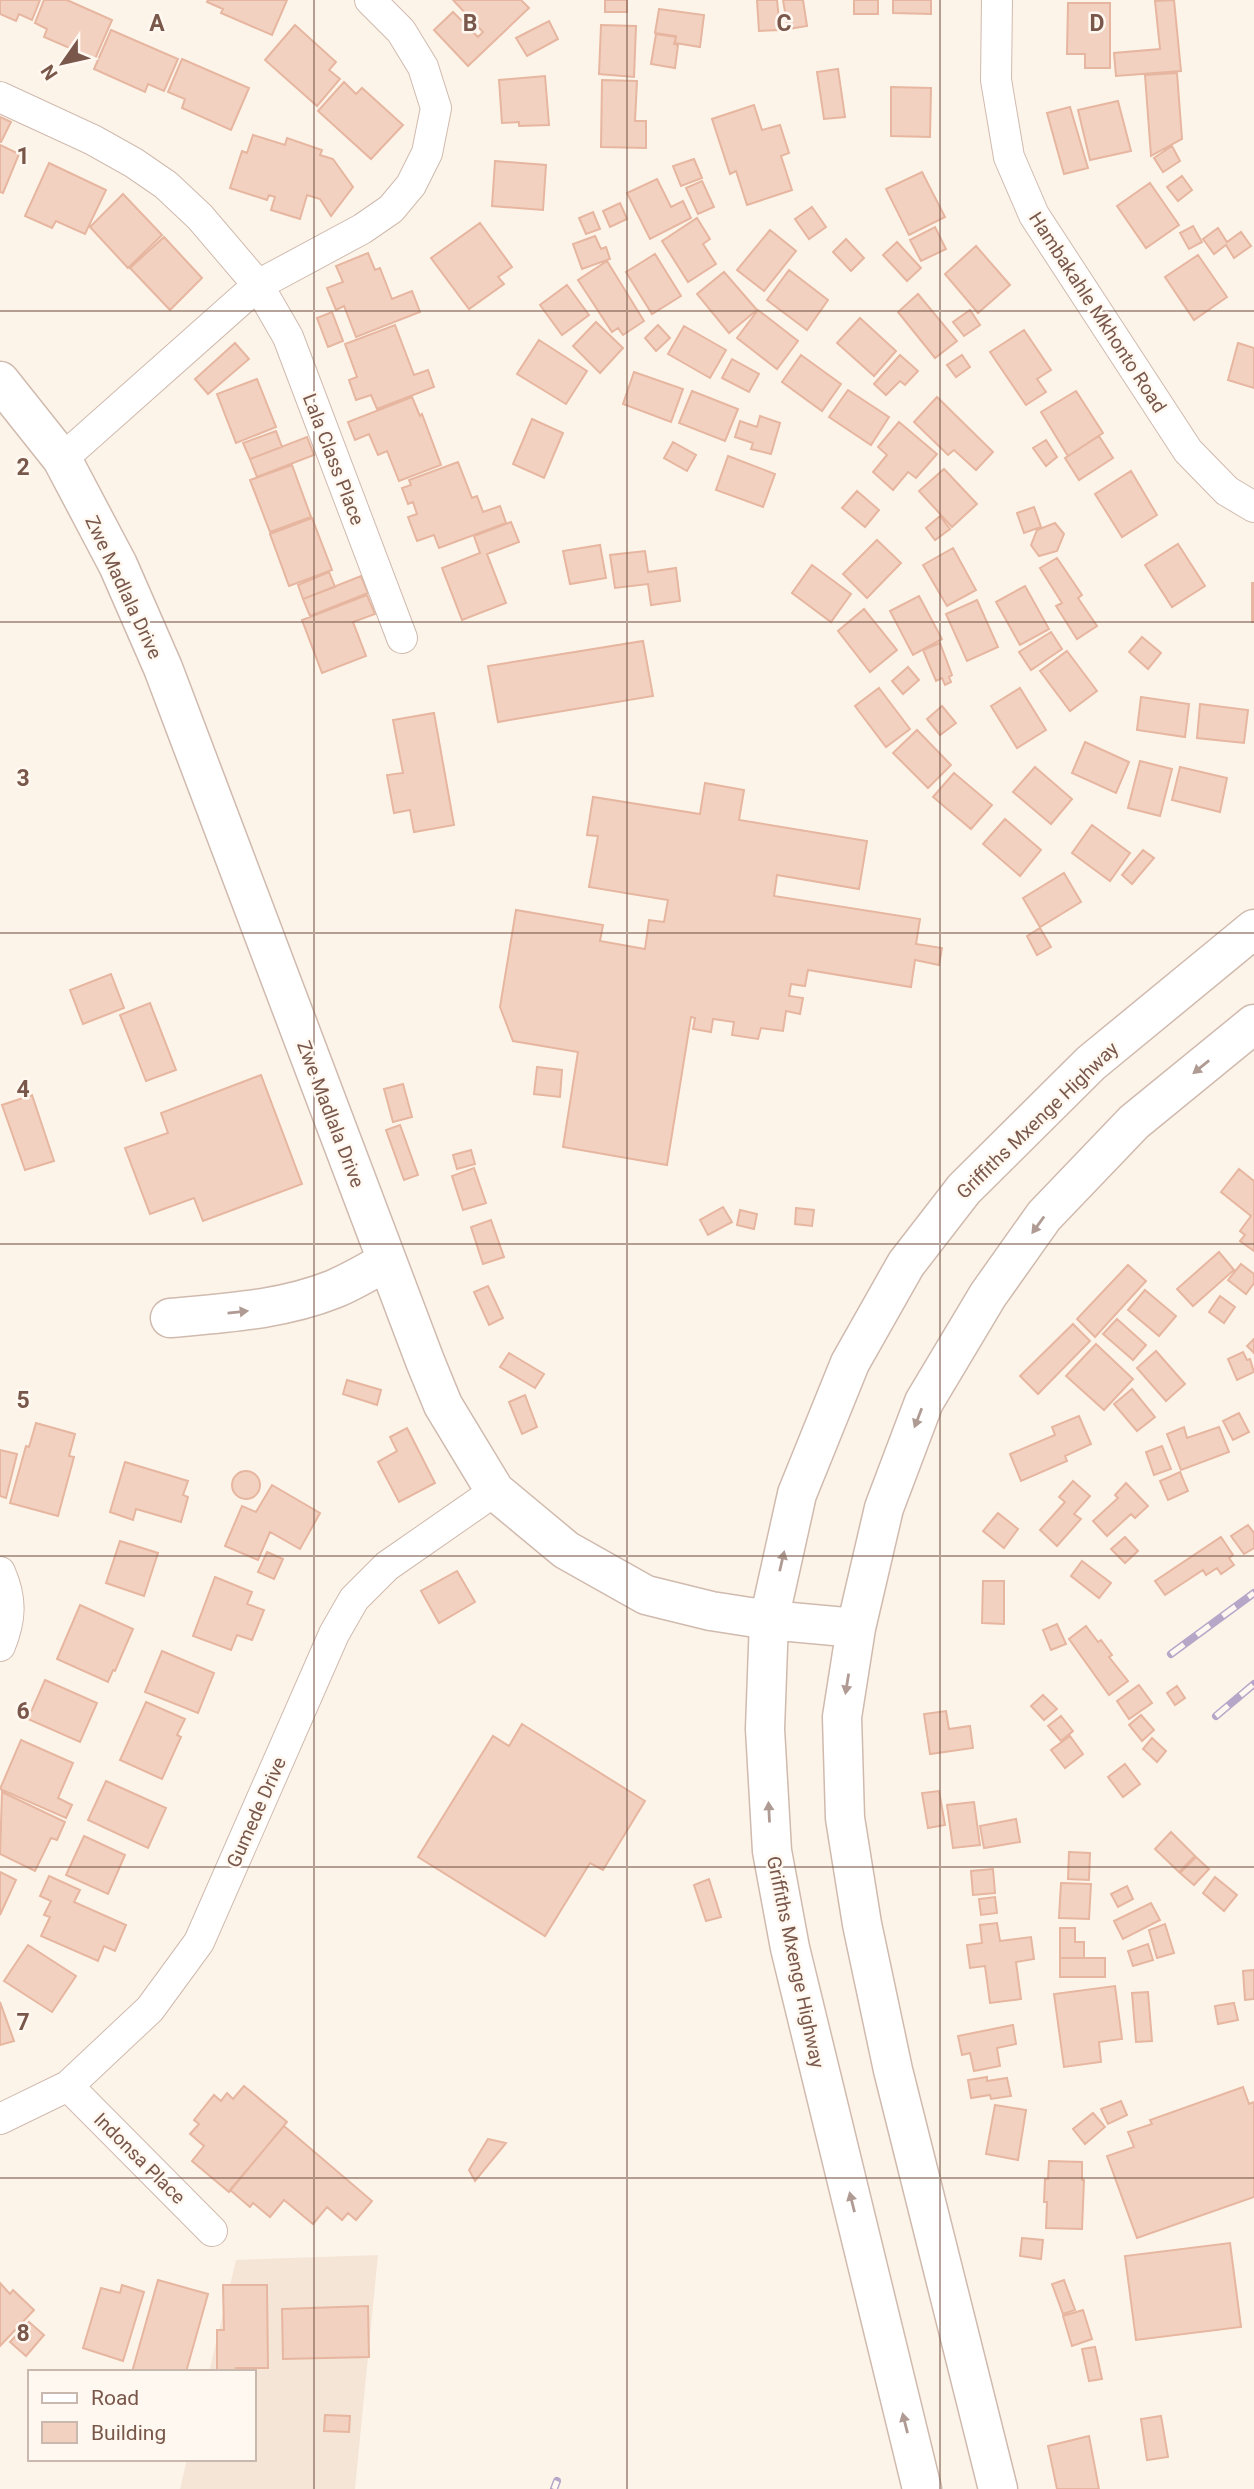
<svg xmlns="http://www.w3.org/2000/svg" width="1254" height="2489" font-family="Roboto,sans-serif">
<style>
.residential{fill:#f5e5d7}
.building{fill:#f3d1c0;stroke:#e6b6a0;stroke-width:2}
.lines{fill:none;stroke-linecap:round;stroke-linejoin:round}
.minor-casing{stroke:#d0baae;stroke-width:32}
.tertiary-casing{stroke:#d0baae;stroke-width:41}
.minor{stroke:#fff;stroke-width:30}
.tertiary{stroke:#fff;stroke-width:38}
.rail-casing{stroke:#b6a6c8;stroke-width:8}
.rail{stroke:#fff8f0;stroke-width:5;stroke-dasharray:16;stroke-linecap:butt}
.oneway{fill:#af9b93}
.grid{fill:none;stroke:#79584b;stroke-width:2;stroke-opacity:0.55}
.labels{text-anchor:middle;stroke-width:5;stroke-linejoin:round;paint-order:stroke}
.street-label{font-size:19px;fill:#79584b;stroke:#fff8f0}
.grid-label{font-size:23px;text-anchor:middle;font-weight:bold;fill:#79584b;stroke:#fff8f0;stroke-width:5;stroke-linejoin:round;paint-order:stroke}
</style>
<rect width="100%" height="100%" fill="#fdf4e9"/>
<path class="residential" d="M378,2255L355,2489H180L187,2459H254V2372H209L236,2260Z"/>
<path class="building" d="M0,0H40L32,20L19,14L16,21L0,14Z
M44,0H67L112,20L95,59L44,37L47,29L35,23Z
M208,0H287L272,35L221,13L223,9L207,2Z
M453,0H521L529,8L468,66L434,30L453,12L478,37L483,32Z
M605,0H627V12H605Z
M757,0H777L780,30L759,31Z
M783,0H803L807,26L788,29Z
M854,0H878V14H854Z
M893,0H931V14L893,13Z
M1174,0L1181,71L1116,76L1114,53L1160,49L1155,1Z
M1068,3H1110V68H1085V54H1067Z
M659,9L704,15L700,47L675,43L676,36L655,33Z
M549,21L558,39L527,56L516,38Z
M295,25L336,62L329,70L340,79L317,106L265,60Z
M601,25L636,26L634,77L599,74Z
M111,30L178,59L164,91L148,84L145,92L94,69Z
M656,34L676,37L674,44L678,45L675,68L651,64Z
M182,59L249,88L231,130L182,108L185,99L168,92Z
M838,69L845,117L824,119L817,72Z
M1177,73L1182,139L1151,156L1145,75Z
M545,76L549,125L519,126V122L502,123L499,80Z
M602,80L637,81L635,121H646V148L601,147Z
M344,82L356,94L362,88L403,125L371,159L318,111Z
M891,87L931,88L930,137L891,136Z
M1118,101L1131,151L1090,160L1078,110Z
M754,105L762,130L780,125L789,153L781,156L792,190L747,205L736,171L730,174L712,119Z
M1070,107L1088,168L1064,174L1047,113Z
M0,117L11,122L1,142H0Z
M253,135L285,145L287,138L322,150L320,155L333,159L353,187L331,216L320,199L307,195L300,219L271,210L275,197L269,195L267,200L230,188L242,151L247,153Z
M0,145L19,154L3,193L0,192Z
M1172,146L1180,161L1163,172L1154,158Z
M694,159L702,178L681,186L673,166Z
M495,161L546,165L543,210L492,206Z
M49,163L106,190L85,234L56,221L52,228L25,216Z
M922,172L945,217L909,235L886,189Z
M1182,176L1192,190L1178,201L1167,187Z
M657,179L671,207L683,201L691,218L650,239L627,193Z
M702,181L714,207L698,214L686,188Z
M1150,183L1179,225L1146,248L1117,206Z
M123,194L162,235L128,268L90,227Z
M620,203L627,219L610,227L603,211Z
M812,207L826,227L809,239L795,219Z
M593,212L600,229L586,234L579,218Z
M697,218L710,239L703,244L716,264L688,282L662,241Z
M480,223L512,267L498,277L504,284L469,309L431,258Z
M1193,226L1202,242L1189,249L1180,233Z
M935,227L946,249L921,261L910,240Z
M1218,228L1227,242L1241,232L1251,246L1234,258L1226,245L1214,254L1203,239Z
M770,230L796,251L764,291L737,270Z
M595,236L601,249L606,247L610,259L582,269L573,244Z
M164,237L202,278L170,310L130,268Z
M846,239L864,258L851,271L833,252Z
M897,242L921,268L907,281L883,255Z
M976,246L1010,285L978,313L945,274Z
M368,253L375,270L380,268L392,299L412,291L420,312L356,337L344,306L336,310L327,288L343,282L336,266Z
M655,254L681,296L652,314L626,272Z
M1198,255L1227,297L1194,320L1165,277Z
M607,261L644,321L623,335L618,328L612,332L578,280Z
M789,270L828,300L807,330L767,300Z
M724,272L757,310L729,333L697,294Z
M567,285L589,315L562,335L540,305Z
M918,294L957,341L935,358L898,312Z
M758,310L798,341L777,369L737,338Z
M970,310L980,325L964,336L953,322Z
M332,312L343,341L328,347L317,318Z
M860,318L896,351L874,376L837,343Z
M596,322L623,348L600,373L573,346Z
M395,325L414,375L428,370L434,387L377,409L371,395L356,400L349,380L357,377L345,344Z
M658,325L670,338L656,351L645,338Z
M684,326L726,350L710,378L668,354Z
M1024,330L1051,370L1037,379L1046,392L1026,405L990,352Z
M539,340L587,371L566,404L517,374Z
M235,343L249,359L208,394L195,379Z
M1238,343L1254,348V388L1228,380Z
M801,355L841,384L822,411L782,382Z
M900,355L918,371L905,385L900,381L886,395L874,384Z
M962,355L970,367L956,377L947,365Z
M732,359L759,374L749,392L722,378Z
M634,372L683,389L671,422L623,404Z
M257,379L276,427L236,443L217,394Z
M848,390L889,417L871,445L829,417Z
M692,391L738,409L725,441L679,423Z
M1076,391L1103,433L1068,456L1041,412Z
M412,397L420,416L422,414L441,465L399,481L387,451L378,455L369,434L355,440L348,422Z
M937,397L993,452L976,470L954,450L948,455L914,422Z
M760,416L780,423L771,454L751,449L753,443L735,437L740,421L757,427Z
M532,419L563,433L544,478L513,464Z
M899,422L937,454L916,478L908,472L893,490L873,472L887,455L878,447Z
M276,431L282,447L250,459L243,443Z
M1099,436L1113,458L1079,480L1065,458Z
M307,437L314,455L257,477L250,459Z
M1046,440L1057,457L1046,466L1033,448Z
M673,442L696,455L687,471L664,458Z
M728,456L775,474L763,507L716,490Z
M458,462L472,498L477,496L483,512L500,506L506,523L439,548L434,535L417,541L408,517L417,514L413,502L408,504L402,488L411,485L409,480Z
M292,465L311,517L270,532L250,480Z
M944,469L977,504L952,527L919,491Z
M1131,471L1157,515L1122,537L1095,494Z
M857,491L879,510L865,527L842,508Z
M1034,507L1041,527L1024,533L1017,513Z
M940,516L950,529L935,540L926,528Z
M312,518L332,570L289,586L270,534Z
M511,522L519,542L487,554L506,603L462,620L442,568L480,553L474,536Z
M1055,523L1064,534L1057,551L1039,556L1031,545L1037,530Z
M877,540L901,563L867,598L843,574Z
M1178,544L1205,586L1172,607L1145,565Z
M600,545L606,578L570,584L563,551Z
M953,548L976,590L947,606L923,565Z
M645,551L648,572L676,568L680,601L651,605L648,584L615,588L610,555Z
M1057,558L1082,595L1078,598L1097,626L1077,639L1056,606L1062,603L1040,568Z
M812,565L851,594L831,622L792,593Z
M329,572L335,587L303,599L298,585Z
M361,576L368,593L310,616L303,599Z
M1252,583H1254V622H1252Z
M1025,586L1049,629L1020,645L996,602Z
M367,595L375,614L353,622L366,656L322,673L302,620Z
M919,596L942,639L913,655L890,611Z
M977,600L998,647L967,661L946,614Z
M864,609L897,650L870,672L838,631Z
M1051,632L1062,649L1031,670L1019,652Z
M1142,637L1161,653L1148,669L1129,652Z
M643,641L653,696L498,722L488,666Z
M940,643L952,675L949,677L951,682L945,685L942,678L936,681L923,650Z
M1067,651L1097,691L1070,711L1040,671Z
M908,667L919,680L903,694L892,681Z
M879,688L910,729L886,747L855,706Z
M1020,688L1046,730L1017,748L991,706Z
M1141,697L1189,704L1185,737L1137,730Z
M1200,704L1248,710L1244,743L1197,738Z
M942,706L956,723L940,735L927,719Z
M434,713L454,825L414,832L410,810L394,813L387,775L403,773L393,720Z
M917,730L951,765L928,788L893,753Z
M1085,742L1129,762L1116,793L1072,773Z
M1140,761L1172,769L1160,816L1128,808Z
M1035,767L1072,799L1051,824L1013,792Z
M1180,767L1227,778L1220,812L1172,800Z
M954,773L992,805L971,829L933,797Z
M705,783L744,790L739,820L867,841L859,889L777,875L774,896L920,919L916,944L942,948L939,965L915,960L911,987L808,970L805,986L791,984L789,996L803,998L800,1014L786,1011L783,1031L761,1028L758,1039L732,1035L734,1022L713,1019L711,1032L693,1029L695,1018L691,1017L667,1165L563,1147L578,1052L513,1041L500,1007L516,910L603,925L600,941L645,949L649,920L664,922L668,900L589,887L598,836L587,835L593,797L700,814Z
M1005,819L1041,850L1020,876L983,844Z
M1092,825L1130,853L1110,881L1072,853Z
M1143,850L1154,858L1132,884L1122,875Z
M1064,873L1081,902L1040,927L1023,898Z
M1040,928L1051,947L1037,955L1027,936Z
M111,974L124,1008L83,1024L70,990Z
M150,1003L176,1070L146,1081L120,1015Z
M537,1067L562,1070L560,1097L534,1094Z
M261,1075L302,1184L203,1221L194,1198L150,1214L125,1148L168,1133L161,1113Z
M403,1084L412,1117L393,1122L384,1089Z
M32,1095L54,1161L25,1170L2,1105Z
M400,1125L418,1175L404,1180L386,1130Z
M471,1150L475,1164L457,1169L453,1155Z
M474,1168L486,1203L463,1210L452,1176Z
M1239,1169L1254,1181V1251L1240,1241L1245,1235L1240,1231L1251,1216L1221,1192Z
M723,1207L732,1222L708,1235L700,1220Z
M796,1208L814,1210L812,1226L795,1224Z
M740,1210L757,1214L754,1229L737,1225Z
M491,1220L504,1257L483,1264L471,1227Z
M1219,1252L1234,1270L1193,1306L1177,1289Z
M1241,1264L1254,1274V1283L1246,1294L1228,1280Z
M1128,1265L1146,1281L1095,1337L1077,1319Z
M488,1286L503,1318L489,1325L474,1292Z
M1145,1290L1176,1316L1159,1336L1128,1310Z
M1220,1296L1235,1307L1224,1323L1209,1312Z
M1117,1319L1146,1345L1133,1360L1103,1334Z
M1073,1324L1090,1341L1038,1394L1020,1376Z
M1254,1339V1353L1247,1346Z
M1096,1344L1133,1379L1104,1410L1066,1376Z
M1156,1351L1185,1384L1166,1401L1137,1368Z
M1243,1352L1247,1360L1250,1359L1254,1372L1237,1380L1228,1359Z
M509,1353L544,1374L535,1388L500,1367Z
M347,1380L381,1390L377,1405L343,1394Z
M1132,1389L1155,1417L1137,1431L1114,1404Z
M525,1395L537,1427L522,1434L509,1402Z
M1239,1413L1249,1432L1233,1440L1223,1421Z
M1079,1416L1091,1444L1065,1456L1067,1461L1021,1481L1010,1454L1055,1435L1052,1427Z
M36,1423L75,1434L69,1456L74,1457L58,1516L10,1503L26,1446L29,1447Z
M1184,1427L1187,1438L1219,1427L1229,1452L1181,1470L1167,1434Z
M407,1428L435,1483L399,1502L378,1462L397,1451L390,1437Z
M1162,1446L1171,1469L1154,1475L1146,1452Z
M0,1450L17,1454L6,1498L0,1496Z
M125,1462L188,1481L183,1495L188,1497L181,1522L136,1509L133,1520L110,1512Z
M232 1485a14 14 0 1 1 28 0a14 14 0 1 1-28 0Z
M1180,1472L1188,1491L1168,1500L1160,1481Z
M1073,1481L1090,1496L1074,1514L1081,1519L1057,1546L1040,1530L1065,1502L1059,1497Z
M1126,1483L1148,1506L1135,1518L1131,1514L1107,1536L1093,1521L1118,1498L1115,1495Z
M272,1485L320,1513L300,1549L270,1532L258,1560L225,1546L242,1506L256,1512Z
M998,1513L1018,1529L1004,1548L983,1531Z
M1248,1525L1254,1533V1548L1244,1554L1231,1536Z
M1125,1537L1138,1551L1125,1563L1111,1549Z
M1221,1537L1233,1555L1229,1558L1234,1565L1221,1574L1217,1568L1206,1575L1203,1570L1165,1595L1155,1581Z
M120,1541L158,1553L144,1596L106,1583Z
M267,1552L283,1559L274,1579L258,1572Z
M1082,1561L1111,1583L1099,1598L1071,1576Z
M457,1571L475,1602L439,1623L421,1591Z
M215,1577L252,1592L247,1604L264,1610L252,1640L237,1635L231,1650L193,1636Z
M983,1581H1004V1624L982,1623Z
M80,1605L133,1629L115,1671L113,1670L108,1682L57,1659Z
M1057,1624L1066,1644L1051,1650L1043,1630Z
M1086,1626L1098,1642L1101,1640L1112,1655L1109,1657L1128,1681L1109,1695L1069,1639Z
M162,1651L214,1673L198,1713L145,1692Z
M45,1680L97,1703L80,1742L28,1719Z
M1139,1685L1152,1703L1129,1719L1117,1701Z
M1177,1686L1185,1698L1175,1705L1167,1693Z
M1043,1695L1057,1709L1044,1720L1031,1706Z
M146,1702L185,1719L177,1735L181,1737L162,1779L120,1760Z
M946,1711L949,1729L970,1726L973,1748L930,1754L924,1714Z
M1141,1715L1154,1730L1142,1741L1129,1725Z
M1061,1716L1073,1731L1061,1741L1048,1726Z
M522,1724L645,1801L603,1870L590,1863L545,1936L418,1857L493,1736L509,1746Z
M1070,1736L1083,1754L1065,1768L1051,1750Z
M1152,1738L1166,1751L1157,1762L1143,1749Z
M21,1740L73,1763L58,1798L72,1805L66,1818L0,1789Z
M1125,1764L1140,1784L1123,1797L1108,1777Z
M106,1781L166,1808L148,1848L88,1820Z
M939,1791L945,1825L928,1828L922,1793Z
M2,1792L65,1822L57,1840L51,1838L35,1871L0,1854Z
M974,1802L980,1845L953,1848L947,1805Z
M1016,1819L1020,1842L984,1848L980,1826Z
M1171,1832L1195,1856L1179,1872L1155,1849Z
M84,1836L125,1855L108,1894L66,1875Z
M1069,1852L1090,1853L1089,1880L1068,1879Z
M1196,1857L1209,1869L1194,1885L1180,1873Z
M993,1869L995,1893L973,1895L971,1871Z
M0,1872L16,1880L0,1915Z
M49,1876L80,1890L74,1902L126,1925L115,1951L104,1946L98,1961L41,1936L50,1917L44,1915L51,1901L40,1896Z
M1215,1877L1237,1895L1224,1911L1203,1893Z
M709,1879L721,1917L706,1921L694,1885Z
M1061,1883L1091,1884L1089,1919L1059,1918Z
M1127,1886L1133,1899L1118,1907L1111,1894Z
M995,1897L997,1913L981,1915L979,1899Z
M1151,1903L1160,1920L1123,1939L1114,1921Z
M997,1923L1000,1941L1031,1937L1034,1959L1016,1962L1021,1999L990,2003L985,1966L970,1968L967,1945L982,1943L980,1925Z
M1165,1924L1174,1953L1157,1958L1149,1930Z
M1060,1928H1075V1942H1084V1958H1060Z
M1148,1944L1153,1960L1133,1966L1128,1951Z
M28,1945L76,1976L52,2012L4,1981Z
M1060,1958H1105V1977H1060Z
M1254,1970V1999L1245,2000L1243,1971Z
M1115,1986L1122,2039L1099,2042L1101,2062L1064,2067L1054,1994Z
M1148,1992L1152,2041L1136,2042L1132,1993Z
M0,2002L14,2041L0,2045Z
M1234,2003L1238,2020L1218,2024L1215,2006Z
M1013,2025L1016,2044L997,2048L1000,2066L974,2071L970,2053L962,2055L958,2036Z
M987,2077V2081L1007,2078L1011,2096L991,2099L990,2095L971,2098L968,2080Z
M244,2086L287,2122L229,2192L192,2161L204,2146L190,2134L199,2124L194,2120L214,2095L221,2101L227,2093L233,2099Z
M1243,2087L1249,2104L1254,2102V2197L1137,2238L1107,2156L1134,2147L1128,2132L1152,2124L1150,2120Z
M1121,2101L1127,2115L1108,2124L1101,2109Z
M995,2105L1026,2110L1018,2160L986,2154Z
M1093,2113L1105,2127L1085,2144L1073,2129Z
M284,2126L372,2201L356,2220L348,2213L342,2220L327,2207L313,2224L284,2200L270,2217L253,2203L250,2207L230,2190Z
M488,2139L506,2143L475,2181L469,2170Z
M1049,2161L1082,2162V2180H1084L1082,2229L1046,2228L1047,2202H1044L1045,2179H1048Z
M1022,2238L1043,2240L1041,2259L1020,2256Z
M1230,2243L1241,2327L1136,2340L1125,2256Z
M158,2280L208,2294L186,2372H132Z
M1064,2280L1075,2310L1063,2314L1052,2284Z
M0,2283L10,2294L13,2290L34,2310L0,2346Z
M122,2285L144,2292L123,2361L83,2348L101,2288L120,2293Z
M223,2285H267L268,2368H236L235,2372H217V2330H224Z
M368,2306L369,2357L283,2359L282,2309Z
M1083,2310L1092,2339L1072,2346L1063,2316Z
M29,2322L44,2335L26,2356L10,2342Z
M1095,2347L1102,2379L1089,2381L1082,2349Z
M325,2415L350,2416L349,2432L324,2431Z
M1161,2416L1168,2457L1147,2460L1141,2419Z
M1089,2436L1099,2489H1057L1048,2446Z"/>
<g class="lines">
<defs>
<path id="minor" d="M997,0L996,80L1009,157L1034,215L1188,451L1227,491L1254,507
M0,97L93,140L134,163L166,185L200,217L258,285L288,337L402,638
M62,459L258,285L362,229L391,209L411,185L427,153L436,108L423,67L401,31L370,0
M0,1572C12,1599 11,1619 0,1646
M68,2086L212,2231
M0,2119L68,2086L150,2009L199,1942L334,1634L354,1599L387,1566L495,1491"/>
<path id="tertiary" d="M0,381L62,459L118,565L163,668L425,1361L443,1405L495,1491L566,1550L646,1595L711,1611L769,1620L856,1628
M170,1318C225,1313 282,1310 334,1289C353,1281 370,1271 387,1261
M922,2489L790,1948L772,1851L765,1729L769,1620L797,1494L850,1363L906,1264L964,1189L1091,1063L1254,929
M998,2489L893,2070L862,1924L845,1818L842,1717L856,1628L884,1508L924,1402L988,1295L1044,1216L1134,1122L1254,1024"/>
</defs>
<use href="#minor" class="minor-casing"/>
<use href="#tertiary" class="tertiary-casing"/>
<use href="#minor" class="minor"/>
<use href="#tertiary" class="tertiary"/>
<defs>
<path id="rail" d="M1171,1654L1254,1593
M1216,1716L1254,1684
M554,2489L557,2481"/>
</defs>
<use href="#rail" class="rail-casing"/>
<use href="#rail" class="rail"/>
</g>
<defs><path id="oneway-solid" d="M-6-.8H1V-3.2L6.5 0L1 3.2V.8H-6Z" transform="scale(1.75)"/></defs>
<g class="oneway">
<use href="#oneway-solid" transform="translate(1201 1067) rotate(141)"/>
<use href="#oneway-solid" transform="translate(1038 1225) rotate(126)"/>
<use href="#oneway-solid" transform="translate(238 1312) rotate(-6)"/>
<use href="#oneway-solid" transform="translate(918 1418) rotate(111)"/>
<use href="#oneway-solid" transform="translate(782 1561) rotate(-77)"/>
<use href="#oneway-solid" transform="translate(847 1684) rotate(99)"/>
<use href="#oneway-solid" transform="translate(769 1812) rotate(-93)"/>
<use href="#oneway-solid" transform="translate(852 2202) rotate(-104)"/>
<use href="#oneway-solid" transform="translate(905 2423) rotate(-104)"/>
</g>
<path class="grid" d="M314,0V2489M627,0V2489M940,0V2489M0,311H1254M0,622H1254M0,933H1254M0,1244H1254M0,1556H1254M0,1867H1254M0,2178H1254"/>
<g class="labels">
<g class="street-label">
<text transform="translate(1098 312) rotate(57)" y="7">Hambakahle Mkhonto Road</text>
<text transform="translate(334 459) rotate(69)" y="7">Lala Class Place</text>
<text transform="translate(124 587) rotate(65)" y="7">Zwe Madlala Drive</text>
<text transform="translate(331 1114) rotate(69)" y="7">Zwe Madlala Drive</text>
<text transform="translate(1037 1120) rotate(-44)" y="7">Griffiths Mxenge Highway</text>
<text transform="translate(256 1812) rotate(-66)" y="7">Gumede Drive</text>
<text transform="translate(796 1962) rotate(78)" y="7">Griffiths Mxenge Highway</text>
<text transform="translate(140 2158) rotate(45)" y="7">Indonsa Place</text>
</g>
</g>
<g class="grid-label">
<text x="157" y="31">A</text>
<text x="470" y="31">B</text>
<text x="784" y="31">C</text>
<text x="1097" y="31">D</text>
<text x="23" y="164">1</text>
<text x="23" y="475">2</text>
<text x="23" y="786">3</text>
<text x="23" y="1097">4</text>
<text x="23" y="1408">5</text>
<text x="23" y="1719">6</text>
<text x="23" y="2030">7</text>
<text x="23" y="2341">8</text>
</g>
<rect x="28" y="2370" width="228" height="91" fill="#fff8f0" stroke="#c9b8ae" stroke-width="2"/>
<rect x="42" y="2393" width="35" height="10" fill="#ffffff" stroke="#c9b8ae" stroke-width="2"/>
<text x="91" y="2405" font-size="21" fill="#79584b">Road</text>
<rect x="42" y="2422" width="35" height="21" fill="#f3d1c0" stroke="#c9b8ae" stroke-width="2"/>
<text x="91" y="2440" font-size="21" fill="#79584b">Building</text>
<g transform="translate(63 63) rotate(236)" stroke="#fff8f0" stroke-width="5" paint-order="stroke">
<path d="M0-5L12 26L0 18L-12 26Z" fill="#79584b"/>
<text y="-10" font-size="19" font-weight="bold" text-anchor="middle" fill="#79584b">N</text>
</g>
</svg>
